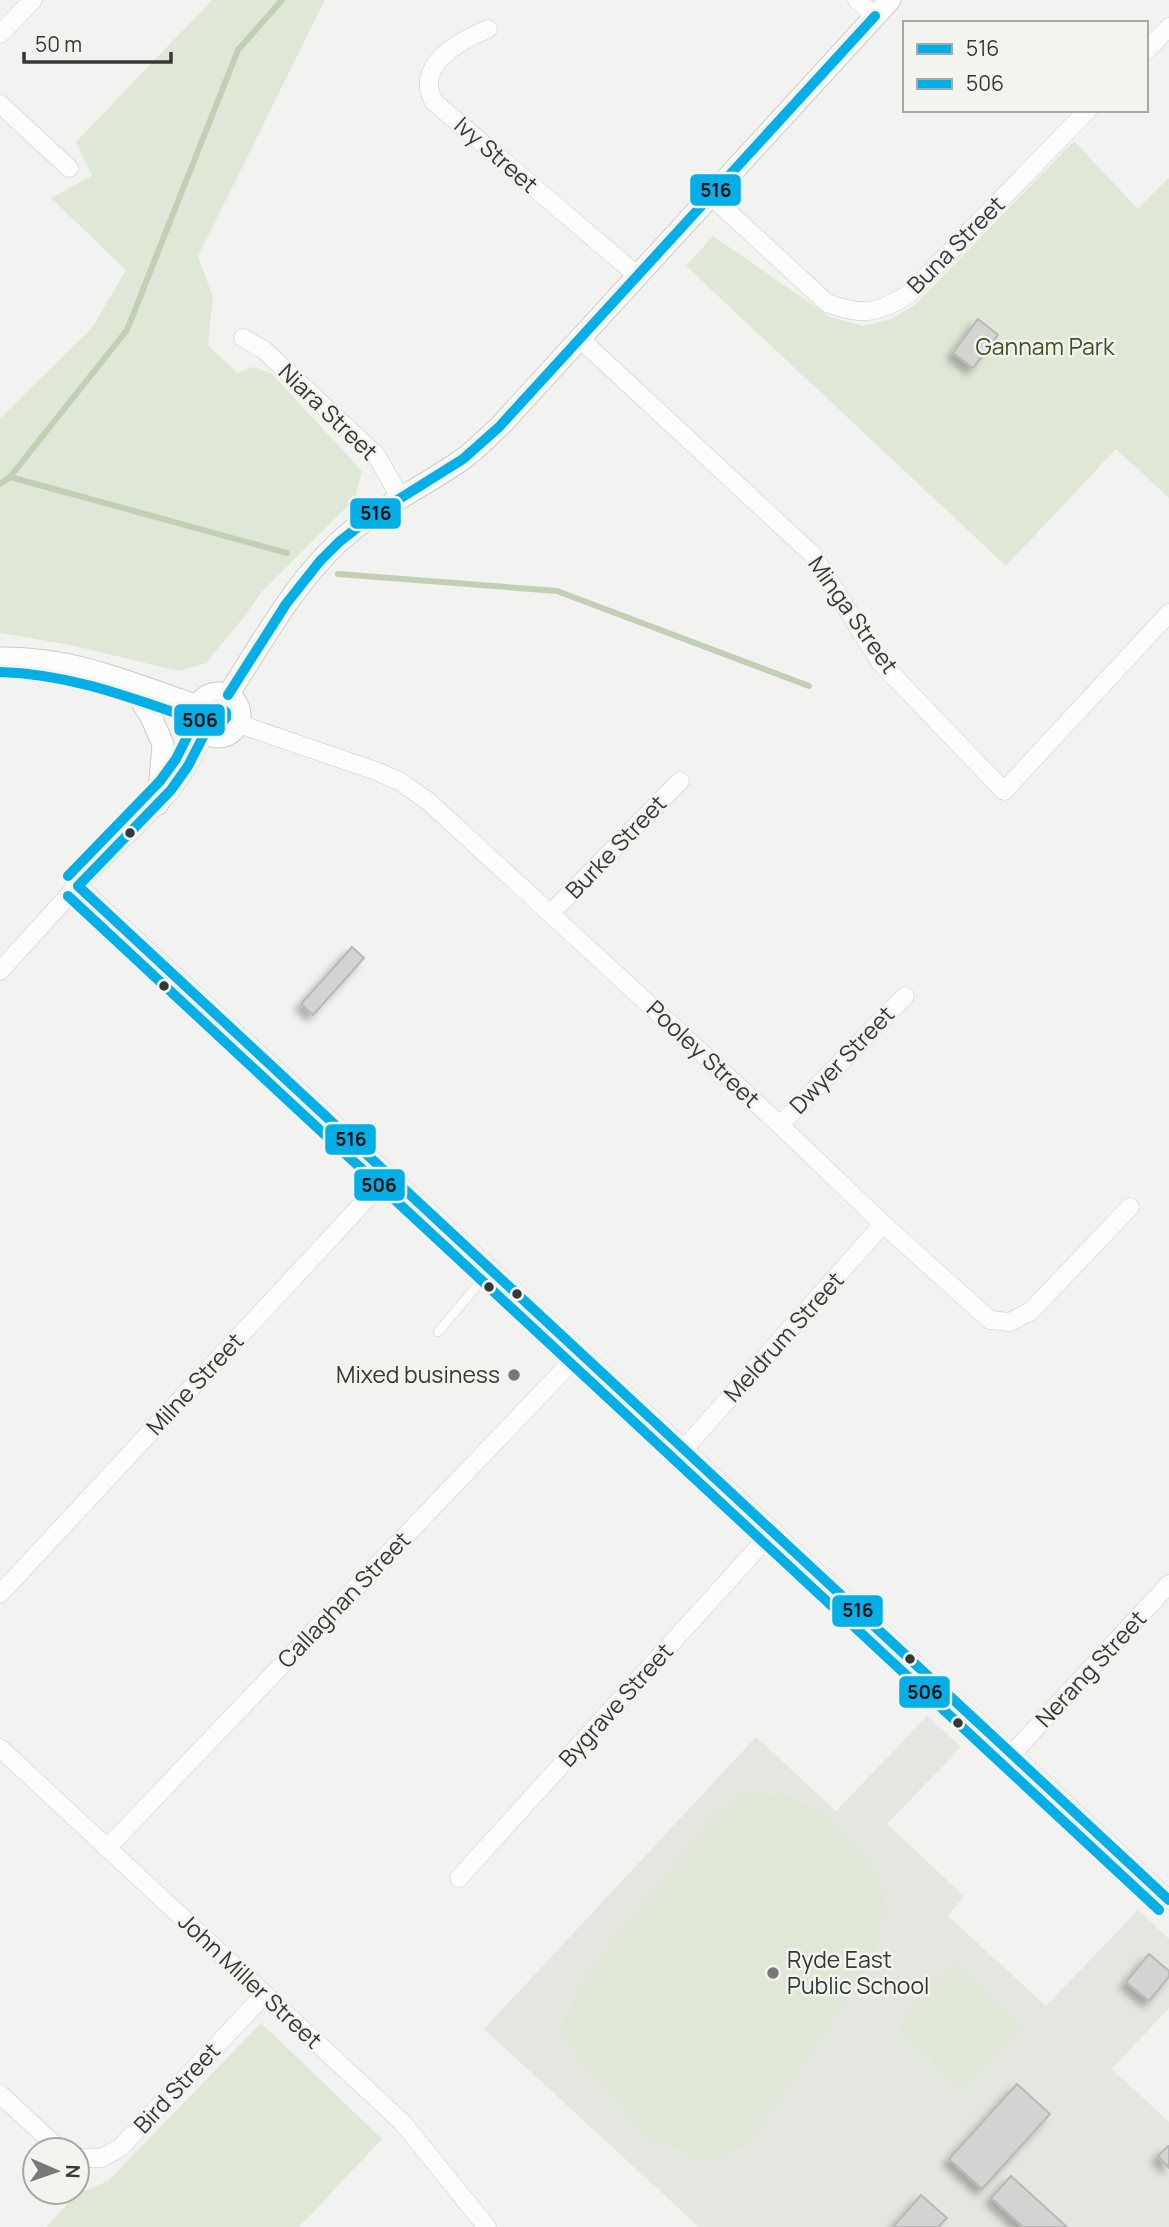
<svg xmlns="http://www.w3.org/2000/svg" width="1169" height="2227" font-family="Manrope,sans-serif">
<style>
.built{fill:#e3e7df}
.green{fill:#dfe7d6}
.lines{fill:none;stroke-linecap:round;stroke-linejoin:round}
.stream{stroke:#c2cfb5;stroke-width:6}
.building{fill:#d3d4d2;stroke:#b8b8b6;stroke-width:2;filter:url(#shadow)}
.service-casing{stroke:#cbcbca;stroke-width:10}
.minor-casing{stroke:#cbcbca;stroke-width:19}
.tertiary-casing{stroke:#cbcbca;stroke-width:23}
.service{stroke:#fdfdfd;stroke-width:9}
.minor{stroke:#fdfdfd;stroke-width:18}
.tertiary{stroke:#fdfdfd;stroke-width:21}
.bus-1-casing{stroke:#f2f4ef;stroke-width:16}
.bus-2-casing{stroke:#f2f4ef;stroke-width:16}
.bus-1{stroke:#03afe6;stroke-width:10}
.bus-2{stroke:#03afe6;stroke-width:10}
.bus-dot{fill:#373836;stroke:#f2f4ef;stroke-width:2.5}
.poi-dot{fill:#787977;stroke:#f2f4ef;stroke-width:2.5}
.labels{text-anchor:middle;stroke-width:5;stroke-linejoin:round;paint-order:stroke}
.street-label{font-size:23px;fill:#373836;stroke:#f2f4ef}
.park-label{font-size:23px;fill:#3e531f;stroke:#f2f4ef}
.poi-label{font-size:23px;fill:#373836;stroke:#f2f4ef;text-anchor:end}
.line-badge{stroke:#f2f4ef;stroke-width:2.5}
.pale-badge-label{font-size:19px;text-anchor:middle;font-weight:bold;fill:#111}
</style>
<defs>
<filter id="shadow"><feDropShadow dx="-6" dy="6" stdDeviation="3.5" flood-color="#0004"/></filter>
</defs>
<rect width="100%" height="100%" fill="#f2f3f0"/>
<path class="built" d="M927,1716L961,1747L887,1824L964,1896L948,1916L1046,2006L1138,1910L1169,1939V2008L1112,2069L1169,2122V2227H699L484,2029L756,1737L836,1811Z"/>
<path class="green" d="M212,0H325L198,256L213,297L208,345L237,373L253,367L272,374L362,471L355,499L263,590L244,617L206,663L179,671L70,645L0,633V419L92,328L126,270L51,198L92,176L76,142Z
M1074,141L1138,209L1169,178V498L1116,449L1006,566L686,266L713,236L830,317L863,326L891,319L915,305Z
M745,1792L788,1797L819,1812L863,1854L883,1895L878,1946L861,1977L745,2145L706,2160L650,2137L571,2045L561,2024L593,1968L716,1815Z
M955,1965L986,1994L982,2000L984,2002L988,1998L1019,2026L961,2089L930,2060L934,2055L932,2053L928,2057L898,2028Z
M261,2023L382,2139L299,2227H46L76,2195L108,2181Z"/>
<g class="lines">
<path class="stream" d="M10,477L287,553
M0,484L10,477L127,330L238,50L282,0
M338,574L557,591L809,686"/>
</g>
<path class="building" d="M978,319L998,335L973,368L953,353Z
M352,947L364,958L313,1015L301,1004Z
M1149,1954L1169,1971V1977L1149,2001L1126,1982Z
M1017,2084L1050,2114L982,2189L949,2159Z
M1168,2146H1169V2168L1158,2156Z
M1011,2176L1067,2227H1023L991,2198Z
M921,2195L947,2218L938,2227H893Z"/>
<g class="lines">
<defs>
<path id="service" d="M438,1332L491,1269"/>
<path id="minor" d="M857,0L875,16
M488,29C461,40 413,65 434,102L638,276
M0,34L33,0
M1146,51L1169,27
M0,104L69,168
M711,196L827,303C862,316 877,314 909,294L1088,110
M243,338L264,350L376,455L400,497
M579,338L813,555L880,662L1004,791L1169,613
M239,724L376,771L401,782L429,802L780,1125L883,1224L990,1320L1010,1322L1031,1311L1130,1207
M78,886L1169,1900
M551,913L680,781
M0,971L89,873L170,792L188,766L205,733
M780,1125L905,996
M684,1449L883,1224
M0,1594L389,1175
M0,1748L402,2122L487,2227
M1012,1754L1169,1584
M107,1848L580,1353
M459,1878L773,1531
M0,2094L60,2150
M77,2158H101L120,2148L264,1995"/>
<path id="tertiary" d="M0,658C74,657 130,683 198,706
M129,682L151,717L163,744L158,804
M196 715a22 22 0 1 1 44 0a22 22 0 1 1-44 0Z
M228,695C266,636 302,568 359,525C392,501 429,483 463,459C476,450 487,437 499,427L890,0"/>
</defs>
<use href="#service" class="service-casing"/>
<use href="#minor" class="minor-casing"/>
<use href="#tertiary" class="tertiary-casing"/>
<use href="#service" class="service"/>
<use href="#minor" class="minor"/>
<use href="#tertiary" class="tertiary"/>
<defs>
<path id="bus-1" d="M228,695L286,604L320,561L339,542L372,516L463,459L499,427L875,16
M78,886L1169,1900
M78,886L171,790L188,766L205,733"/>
<path id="bus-2" d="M0,672C69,674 129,697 193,719L200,720L193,725L176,759L160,781L68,876
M218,707L226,712V718L222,723L203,719Z
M68,896L1159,1910"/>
</defs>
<use href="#bus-1" class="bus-1-casing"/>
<use href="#bus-2" class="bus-2-casing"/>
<use href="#bus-1" class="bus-1"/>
<use href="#bus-2" class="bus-2"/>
</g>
<g class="bus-dot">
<circle cx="130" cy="833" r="6"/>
<circle cx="164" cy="986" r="6"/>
<circle cx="489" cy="1287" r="6"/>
<circle cx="517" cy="1294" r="6"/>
<circle cx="910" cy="1659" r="6"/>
<circle cx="958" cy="1723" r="6"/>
</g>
<g class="poi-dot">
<circle cx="514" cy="1375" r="7"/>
<circle cx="773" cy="1973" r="7"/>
</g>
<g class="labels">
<g class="street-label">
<text transform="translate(496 155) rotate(41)" y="8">Ivy Street</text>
<text transform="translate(956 245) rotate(-45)" y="8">Buna Street</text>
<text transform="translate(328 412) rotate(44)" y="8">Niara Street</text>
<text transform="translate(853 615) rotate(55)" y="8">Minga Street</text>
<text transform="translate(616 847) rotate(-46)" y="8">Burke Street</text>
<text transform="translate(703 1054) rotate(43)" y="8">Pooley Street</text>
<text transform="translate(842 1060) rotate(-46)" y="8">Dwyer Street</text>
<text transform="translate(784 1337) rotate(-48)" y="8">Meldrum Street</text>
<text transform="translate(195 1384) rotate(-47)" y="8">Milne Street</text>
<text transform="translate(344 1600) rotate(-46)" y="8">Callaghan Street</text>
<text transform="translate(1091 1669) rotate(-47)" y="8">Nerang Street</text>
<text transform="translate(616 1705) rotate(-48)" y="8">Bygrave Street</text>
<text transform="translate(250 1981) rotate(43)" y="8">John Miller Street</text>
<text transform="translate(177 2088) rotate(-47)" y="8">Bird Street</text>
</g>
<g class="park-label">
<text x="1045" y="355">Gannam Park</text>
</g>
<g class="poi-label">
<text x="500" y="1383">Mixed business</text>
<text x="787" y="1968" text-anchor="start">Ryde East<tspan x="787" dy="26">Public School</tspan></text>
</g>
</g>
<g class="line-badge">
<rect x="689" y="173" width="53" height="34" rx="7" fill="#03afe6"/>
<rect x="349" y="497" width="53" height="33" rx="7" fill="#03afe6"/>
<rect x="173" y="703" width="53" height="34" rx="7" fill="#03afe6"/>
<rect x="324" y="1123" width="53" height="33" rx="7" fill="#03afe6"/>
<rect x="353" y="1168" width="53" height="34" rx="7" fill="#03afe6"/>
<rect x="831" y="1594" width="53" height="34" rx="7" fill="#03afe6"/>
<rect x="898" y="1675" width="53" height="34" rx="7" fill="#03afe6"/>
</g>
<g class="pale-badge-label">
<text x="716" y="197">516</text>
<text x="376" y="520">516</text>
<text x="200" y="727">506</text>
<text x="351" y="1146">516</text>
<text x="379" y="1192">506</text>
<text x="858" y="1617">516</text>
<text x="925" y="1699">506</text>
</g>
<rect x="903" y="21" width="245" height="91" fill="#f2f4ef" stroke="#a7a9a5" stroke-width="2"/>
<rect x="917" y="44" width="35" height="10" fill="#03afe6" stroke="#a7a9a5" stroke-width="2"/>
<text x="966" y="56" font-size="21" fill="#373836">516</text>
<rect x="917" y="79" width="35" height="10" fill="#03afe6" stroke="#a7a9a5" stroke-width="2"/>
<text x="966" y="91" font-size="21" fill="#373836">506</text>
<g transform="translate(56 2171) rotate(92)"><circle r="33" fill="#f2f4ef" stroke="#a7a9a5" stroke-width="2"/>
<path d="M0-5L12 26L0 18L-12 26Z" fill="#787977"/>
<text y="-10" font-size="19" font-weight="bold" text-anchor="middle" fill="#373836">N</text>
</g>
<path d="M24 52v10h147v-10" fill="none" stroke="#373836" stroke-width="3.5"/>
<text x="35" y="52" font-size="21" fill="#373836" stroke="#f2f4ef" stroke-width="5" paint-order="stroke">50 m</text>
</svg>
